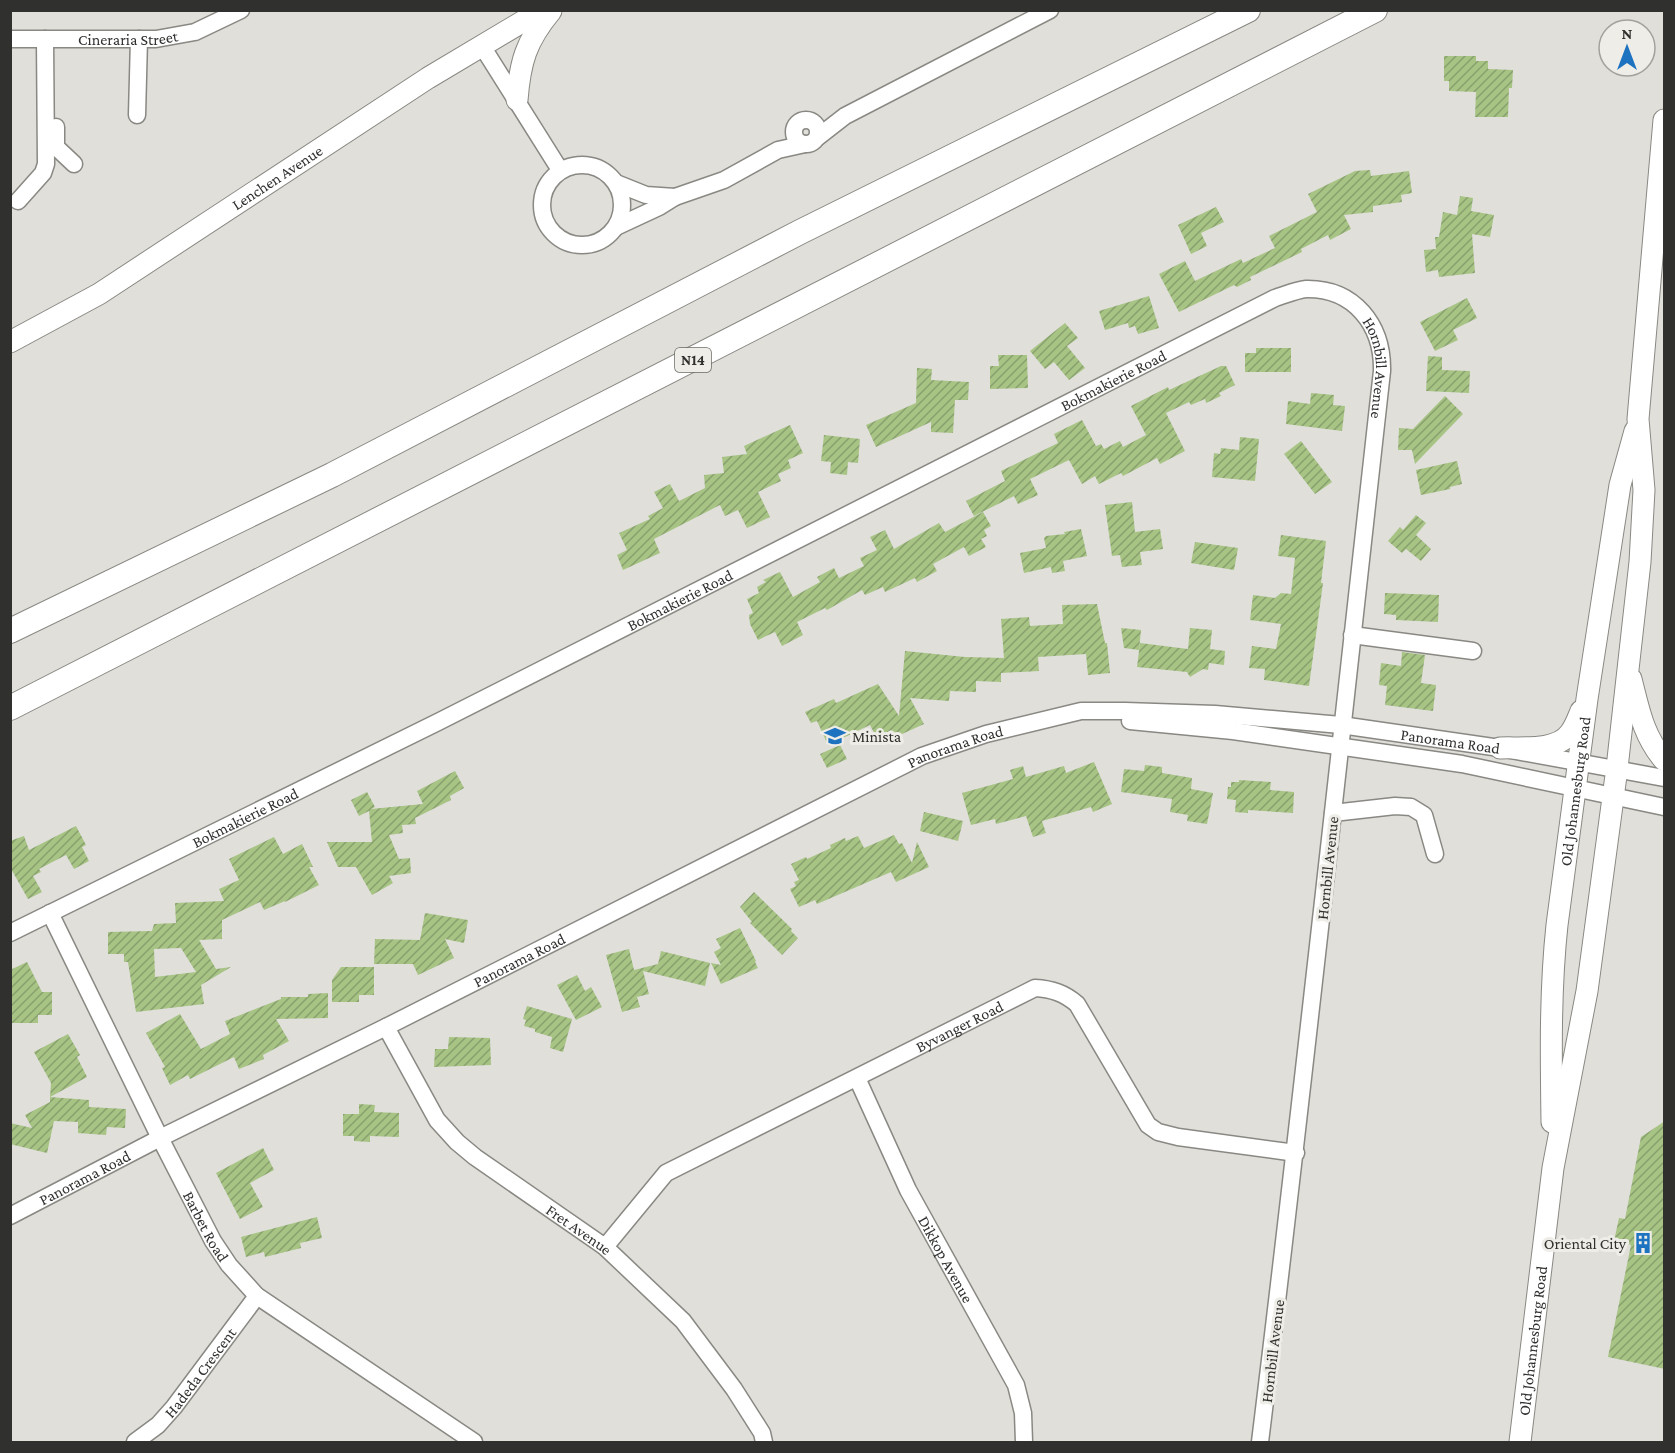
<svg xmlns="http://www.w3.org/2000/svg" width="1675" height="1453" font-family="'Crimson Pro',serif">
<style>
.building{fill:url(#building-hatch);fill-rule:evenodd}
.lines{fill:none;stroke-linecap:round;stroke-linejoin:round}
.minor-casing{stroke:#898883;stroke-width:19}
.major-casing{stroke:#898883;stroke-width:23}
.highway-casing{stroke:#898883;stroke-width:26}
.minor{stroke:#fff;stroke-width:16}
.major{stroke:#fff;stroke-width:21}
.highway{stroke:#fff;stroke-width:24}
.labels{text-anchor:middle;stroke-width:6;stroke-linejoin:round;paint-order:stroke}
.shield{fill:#eeede7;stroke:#696966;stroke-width:1.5}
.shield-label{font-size:15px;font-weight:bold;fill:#30302e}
.street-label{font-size:16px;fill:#30302e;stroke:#eeede7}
.poi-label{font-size:16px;fill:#30302e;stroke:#eeede7;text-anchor:start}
</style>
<defs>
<pattern id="building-hatch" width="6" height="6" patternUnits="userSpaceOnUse" patternTransform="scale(1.5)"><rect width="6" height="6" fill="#a7c485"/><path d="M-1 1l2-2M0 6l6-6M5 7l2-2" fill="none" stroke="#88a06d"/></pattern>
</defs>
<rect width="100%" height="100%" fill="#e0dfda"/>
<path class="building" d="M1444,56H1476V61H1488V69L1513,70L1512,88H1509L1508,117H1475L1476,92L1449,91V81H1444Z
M1370,170L1371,176L1409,171L1412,193L1401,195L1402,202L1373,206V212L1344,215L1351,229L1330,240L1328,235L1301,249L1302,252L1250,277L1251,280L1237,287L1234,285L1179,312L1159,274L1185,261L1195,281L1241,259L1243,263L1275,248L1269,236L1317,212L1308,194L1355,171Z
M1460,196L1473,198L1471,211L1494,215L1490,237L1472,234L1475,273L1439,277L1438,270L1426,272L1424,250L1436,249L1435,237H1439L1443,212L1457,215Z
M1216,207L1224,222L1201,233L1207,246L1191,254L1178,225Z
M1149,296L1159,328L1138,334L1135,326L1129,328L1128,323L1105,330L1099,311Z
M1467,298L1477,318L1453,330L1458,340L1435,351L1420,322Z
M1065,323L1078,338L1067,346L1085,368L1069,380L1054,362L1045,369L1030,351Z
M1256,348H1291V372H1245V353H1256Z
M998,355H1027L1028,388L990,389V366H999Z
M1428,356L1442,357V370L1470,371L1469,393L1426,391Z
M1221,366H1226L1235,385L1219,393L1221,396L1206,403L1205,399L1191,405L1189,402L1166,413L1185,451L1160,464L1157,458L1123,476L1121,473L1099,484L1095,476L1082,484L1069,460L1030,479L1038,495L1018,504L1014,496L974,516L966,501L1005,481L1001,471L1058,443L1054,434L1082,420L1096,446L1101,444L1104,449L1120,441L1123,447L1146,435L1131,406L1168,387L1169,390Z
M917,368L932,369L931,380L969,382L968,400H955L953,433L931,432V422L876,447L866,425L916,403Z
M1311,393L1334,395L1333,405L1345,406L1342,431L1286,424L1288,401L1310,404Z
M1445,396L1463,414L1415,464L1412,450H1398L1399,428L1413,429Z
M790,425L803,453L788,460L791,468L778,474L781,481L758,492L770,517L747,528L738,510L725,516L720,505L654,539L660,553L623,570L617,555L627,550L619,533L650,519L648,516L663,508L654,492L670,484L679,501L705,488L704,475L724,473L722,457L747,454L744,446Z
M824,435L860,439L858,463L848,462L847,475L830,473L831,462L821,461Z
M1240,437L1259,439L1255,481L1212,477L1214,453L1220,454L1221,448L1239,450Z
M1301,441L1332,482L1315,494L1284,454Z
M1457,461L1462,484L1450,487V489L1421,495L1416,470Z
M1132,502L1135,532L1160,529L1163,549L1140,552L1142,565L1122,567L1120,555L1112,556L1105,505Z
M983,512L991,526L984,530L987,536L981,539L986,547L969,556L964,547L933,564L937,571L917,582L915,578L885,592L883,587L865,595L862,590L827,610L825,608L797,622L803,635L782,646L775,632L758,640L750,624L749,615L753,613L747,599L759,593L757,587L766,582L763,580L780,572L793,597L820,582L817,577L834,568L839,578L864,566L860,558L877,550L870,537L885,530L894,549L939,523L945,532Z
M1416,515L1426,523L1416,535L1431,549L1421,561L1406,549L1402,553L1388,541L1400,527L1403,530Z
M1081,529L1087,556L1063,561L1065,571L1052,573L1051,567L1024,573L1020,553L1046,548L1044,538L1046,536L1065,534L1064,532Z
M1281,535L1326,541L1321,583H1323L1309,686L1264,680L1265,669L1249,668L1252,646L1276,649L1281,624L1250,620L1253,595L1275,598L1281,593L1291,594L1295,558L1278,556Z
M1195,542L1238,548L1234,570L1191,563Z
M1385,593L1439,595L1438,622L1396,620V615L1384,614Z
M1097,604L1105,643H1107L1110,673L1088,675L1086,654L1038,657L1039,671L1001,673V682L976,681V692L950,691L949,701L910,698L924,724L880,744L870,725L828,745L817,721L811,723L805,712L834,699L836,703L878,684L899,716L905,651L965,657L1004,658L1001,619L1029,617L1030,626L1063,624L1062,605Z
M1121,628L1141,630L1139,650L1124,648Z
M1190,628L1212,630L1210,649L1225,651L1224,665L1209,663L1208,670L1203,669L1190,677L1187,672L1137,667L1140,643L1188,649Z
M1402,652L1425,655L1421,683L1436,685L1433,711L1385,705L1387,686L1379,685L1381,663L1401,666Z
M840,745L847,759L827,768L820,754Z
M1094,762L1112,804L1093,812L1091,807L1042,821L1046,833L1033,837L1026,816L996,824L995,819L971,825L962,793L1013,779L1010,770L1023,766L1026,777L1064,766L1066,773Z
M1145,765L1162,767V773L1192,778L1191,789L1213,793L1207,824L1187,821L1188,815L1170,812L1172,799L1121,792L1124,769L1144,771Z
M455,771L464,788L450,796L451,800L415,818L416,824L402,825L403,833L389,835L399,859L410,858L411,873L389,876L393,883L372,895L356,867H338L327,842H372L369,811L359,816L351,800L367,792L375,807L371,809L423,804L417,791Z
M1239,780L1271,782L1270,790L1294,792L1293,813L1248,810V813L1235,812L1236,800L1227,799L1228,787H1231V782H1239Z
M924,812L963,821L958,841L920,831Z
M76,826L86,845L82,847L89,861L74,869L66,855L39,869L41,872L33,876L42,892L28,899L10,867V841L24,836L29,850Z
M894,835L899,844L902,843L912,863L917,842L929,867L896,882L891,872L817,904L815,900L799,907L790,889L796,886L794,882L799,880L791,864L806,857L807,859L831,848L830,845L845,838L846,841L858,836L864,848Z
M274,837L283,854L302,844L313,867H309L319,885L285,902V901L264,910L260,902L222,920V939L199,940L216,969L231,967L201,985L204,1004L136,1012L128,962H124V954H108V932L152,931L154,924L176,923L175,903L224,901L219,889L239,880L229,859ZM181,948L196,972L155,977L154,949Z
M754,892L792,929L791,931L798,938L782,955L750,923L752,922L740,907Z
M425,913L468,920L464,943L445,939L454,958L418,975L413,964H374L375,939L420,940Z
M740,928L756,961L755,962L758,968L721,984L711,963L721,965L714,952L721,948L716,939Z
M629,949L634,970L658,964L661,951L710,963L705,986L643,971L649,994L637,997L640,1007L622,1012L606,955Z
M27,962L42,992H52V1015H38V1023H10V970Z
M341,967H374V995H359V1002H332V980Z
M577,975L585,991L591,987L602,1007L576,1020L557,985Z
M328,993V1018L276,1019L289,1041L263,1055L264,1059L239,1069L234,1057L190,1079L188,1075L170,1085L162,1068L165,1067L146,1033L180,1014L201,1049L230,1034L225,1021L281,999V997H308V994Z
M527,1006L572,1019L563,1052L550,1048L552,1037L535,1032V1029L524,1026L526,1020L523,1019Z
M68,1034L80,1055L77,1057L87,1077L50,1097L51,1083L34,1052Z
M449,1037L490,1038L491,1065L434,1067L435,1049H448Z
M50,1097L89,1100V1107L126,1109L125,1128L107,1127L106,1135L78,1133V1122L54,1121L47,1153L10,1144V1123L32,1128L25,1115L50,1102Z
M359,1104L375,1105L374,1112L399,1113V1137L370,1136V1142L354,1141V1136H343V1114H359Z
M1665,1121V1369L1608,1357L1631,1245L1614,1241L1619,1218L1625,1219L1641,1137Z
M263,1148L274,1170L250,1183L263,1207L240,1219L216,1173Z
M317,1217L322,1238L300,1243L301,1248L265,1257L264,1252L246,1257L241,1237Z"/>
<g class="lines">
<defs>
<g id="minor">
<path id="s1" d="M10,39H156L195,32L241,10"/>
<path d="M482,46L560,170"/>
<path d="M137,115L139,39"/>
<circle cx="806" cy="132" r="12"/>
<path d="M56,127V147L74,164"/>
<path d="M818,137L845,116L1050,10"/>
<circle cx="582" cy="205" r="40"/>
<path d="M616,183L646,195L675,197"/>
<path d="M18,201L43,173L46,164L45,39"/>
<path d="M616,227L659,207L675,197L724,180L778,150L805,144"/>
<path d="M1352,635L1473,651"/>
<path d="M1130,721L1233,731L1462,764L1664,807"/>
<path d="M1333,813L1395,806L1411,807L1424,815L1435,854"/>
<path id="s2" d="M50,913L160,1138L213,1241L229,1265L257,1296L474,1442"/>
<path id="s3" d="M10,933L438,722L1275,298C1285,295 1296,290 1306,289C1354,288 1383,325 1382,371C1342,728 1304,1086 1260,1442"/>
<path id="s4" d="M386,1027L437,1120L457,1142L475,1157L605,1247L683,1321L734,1389L762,1433L764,1442"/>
<path id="s5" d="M857,1078L908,1190L1016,1385L1023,1413L1024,1442"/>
<path id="s6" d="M10,1216L160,1138L386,1027L922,756L986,734L1081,711H1125L1215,714L1341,725L1500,748L1664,778"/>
<path id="s7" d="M605,1247L666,1173L1035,988C1052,989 1064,993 1077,1004L1148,1125L1158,1132L1178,1137L1296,1153"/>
<path id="s8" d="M135,1442L158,1425L174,1407L257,1296"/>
</g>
<g id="major">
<path d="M517,100C520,62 526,41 551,11"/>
<path id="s9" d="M10,342L99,294L428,78L542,10"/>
<path d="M1631,679C1639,710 1643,735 1664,760"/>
<path d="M1500,748C1520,747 1557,752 1570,733C1575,727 1578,718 1581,711"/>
<path id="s10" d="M1552,1122C1551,1056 1550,990 1557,925L1587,699L1620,485L1635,431"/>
<path id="s11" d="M1520,1442L1553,1168L1587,991L1617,768L1640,562L1644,490L1638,419L1664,120"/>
</g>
<path id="highway" d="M10,631L332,475L800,232L1248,10
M10,708L1375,10"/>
</defs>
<use href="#minor" class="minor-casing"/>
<use href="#major" class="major-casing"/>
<use href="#highway" class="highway-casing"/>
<use href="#minor" class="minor"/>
<use href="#major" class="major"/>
<use href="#highway" class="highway"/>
</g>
<defs>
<symbol id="school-bare" viewBox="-9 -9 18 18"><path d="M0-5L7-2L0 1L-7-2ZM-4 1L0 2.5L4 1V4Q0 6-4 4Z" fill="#1e73c1" stroke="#eeede7" stroke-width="2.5" paint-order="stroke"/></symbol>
<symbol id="building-bare" viewBox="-9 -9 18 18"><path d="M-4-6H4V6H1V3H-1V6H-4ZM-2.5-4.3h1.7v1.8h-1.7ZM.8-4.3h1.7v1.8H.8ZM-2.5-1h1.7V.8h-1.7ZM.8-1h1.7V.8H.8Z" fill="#1e73c1" stroke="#eeede7" stroke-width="2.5" paint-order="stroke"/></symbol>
</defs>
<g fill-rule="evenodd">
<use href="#school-bare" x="820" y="721" width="30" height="30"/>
<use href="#building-bare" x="1628" y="1228" width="30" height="30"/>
</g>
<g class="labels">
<rect class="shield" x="675" y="348" width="36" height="24" rx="4.5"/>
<g class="shield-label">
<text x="693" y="365">N14</text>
</g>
<g class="street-label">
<text dy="6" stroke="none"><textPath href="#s1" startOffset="118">Cineraria Street</textPath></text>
<text dy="6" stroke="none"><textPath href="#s9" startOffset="314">Lenchen Avenue</textPath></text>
<text dy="6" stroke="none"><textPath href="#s3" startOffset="1570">Hornbill Avenue</textPath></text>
<text dy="6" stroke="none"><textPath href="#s3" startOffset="1234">Bokmakierie Road</textPath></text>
<text dy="6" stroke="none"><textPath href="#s3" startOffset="748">Bokmakierie Road</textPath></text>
<text dy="6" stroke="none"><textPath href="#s6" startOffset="1558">Panorama Road</textPath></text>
<text dy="6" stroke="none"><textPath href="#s6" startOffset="1056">Panorama Road</textPath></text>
<text dy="6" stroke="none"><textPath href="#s10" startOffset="332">Old Johannesburg Road</textPath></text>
<text dy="6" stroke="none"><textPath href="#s3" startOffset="262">Bokmakierie Road</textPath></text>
<text transform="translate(1327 868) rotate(-84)" y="6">Hornbill Avenue</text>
<text dy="6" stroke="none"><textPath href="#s6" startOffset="570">Panorama Road</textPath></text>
<text dy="6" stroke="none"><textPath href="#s7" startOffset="424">Byvanger Road</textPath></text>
<text dy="6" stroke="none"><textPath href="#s6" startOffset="84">Panorama Road</textPath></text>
<text dy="6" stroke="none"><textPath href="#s2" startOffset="350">Barbet Road</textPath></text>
<text dy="6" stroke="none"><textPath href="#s4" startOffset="286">Fret Avenue</textPath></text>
<text dy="6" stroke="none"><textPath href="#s5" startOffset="202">Dikkop Avenue</textPath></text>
<text dy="6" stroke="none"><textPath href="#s11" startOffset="102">Old Johannesburg Road</textPath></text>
<text transform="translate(1272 1351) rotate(-83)" y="6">Hornbill Avenue</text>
<text dy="6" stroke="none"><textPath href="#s8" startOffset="96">Hadeda Crescent</textPath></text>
</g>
<g class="poi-label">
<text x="852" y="742">Minista</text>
<text x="1626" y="1249" text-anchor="end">Oriental City</text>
</g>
</g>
<rect width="1675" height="1453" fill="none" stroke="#30302e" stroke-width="24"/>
<g transform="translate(1627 48)"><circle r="28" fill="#eeede7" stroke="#a2a19d" stroke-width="1.5"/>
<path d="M0-4.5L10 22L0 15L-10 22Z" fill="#1e73c1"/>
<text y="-9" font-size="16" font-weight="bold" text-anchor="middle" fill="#30302e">N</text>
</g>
</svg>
